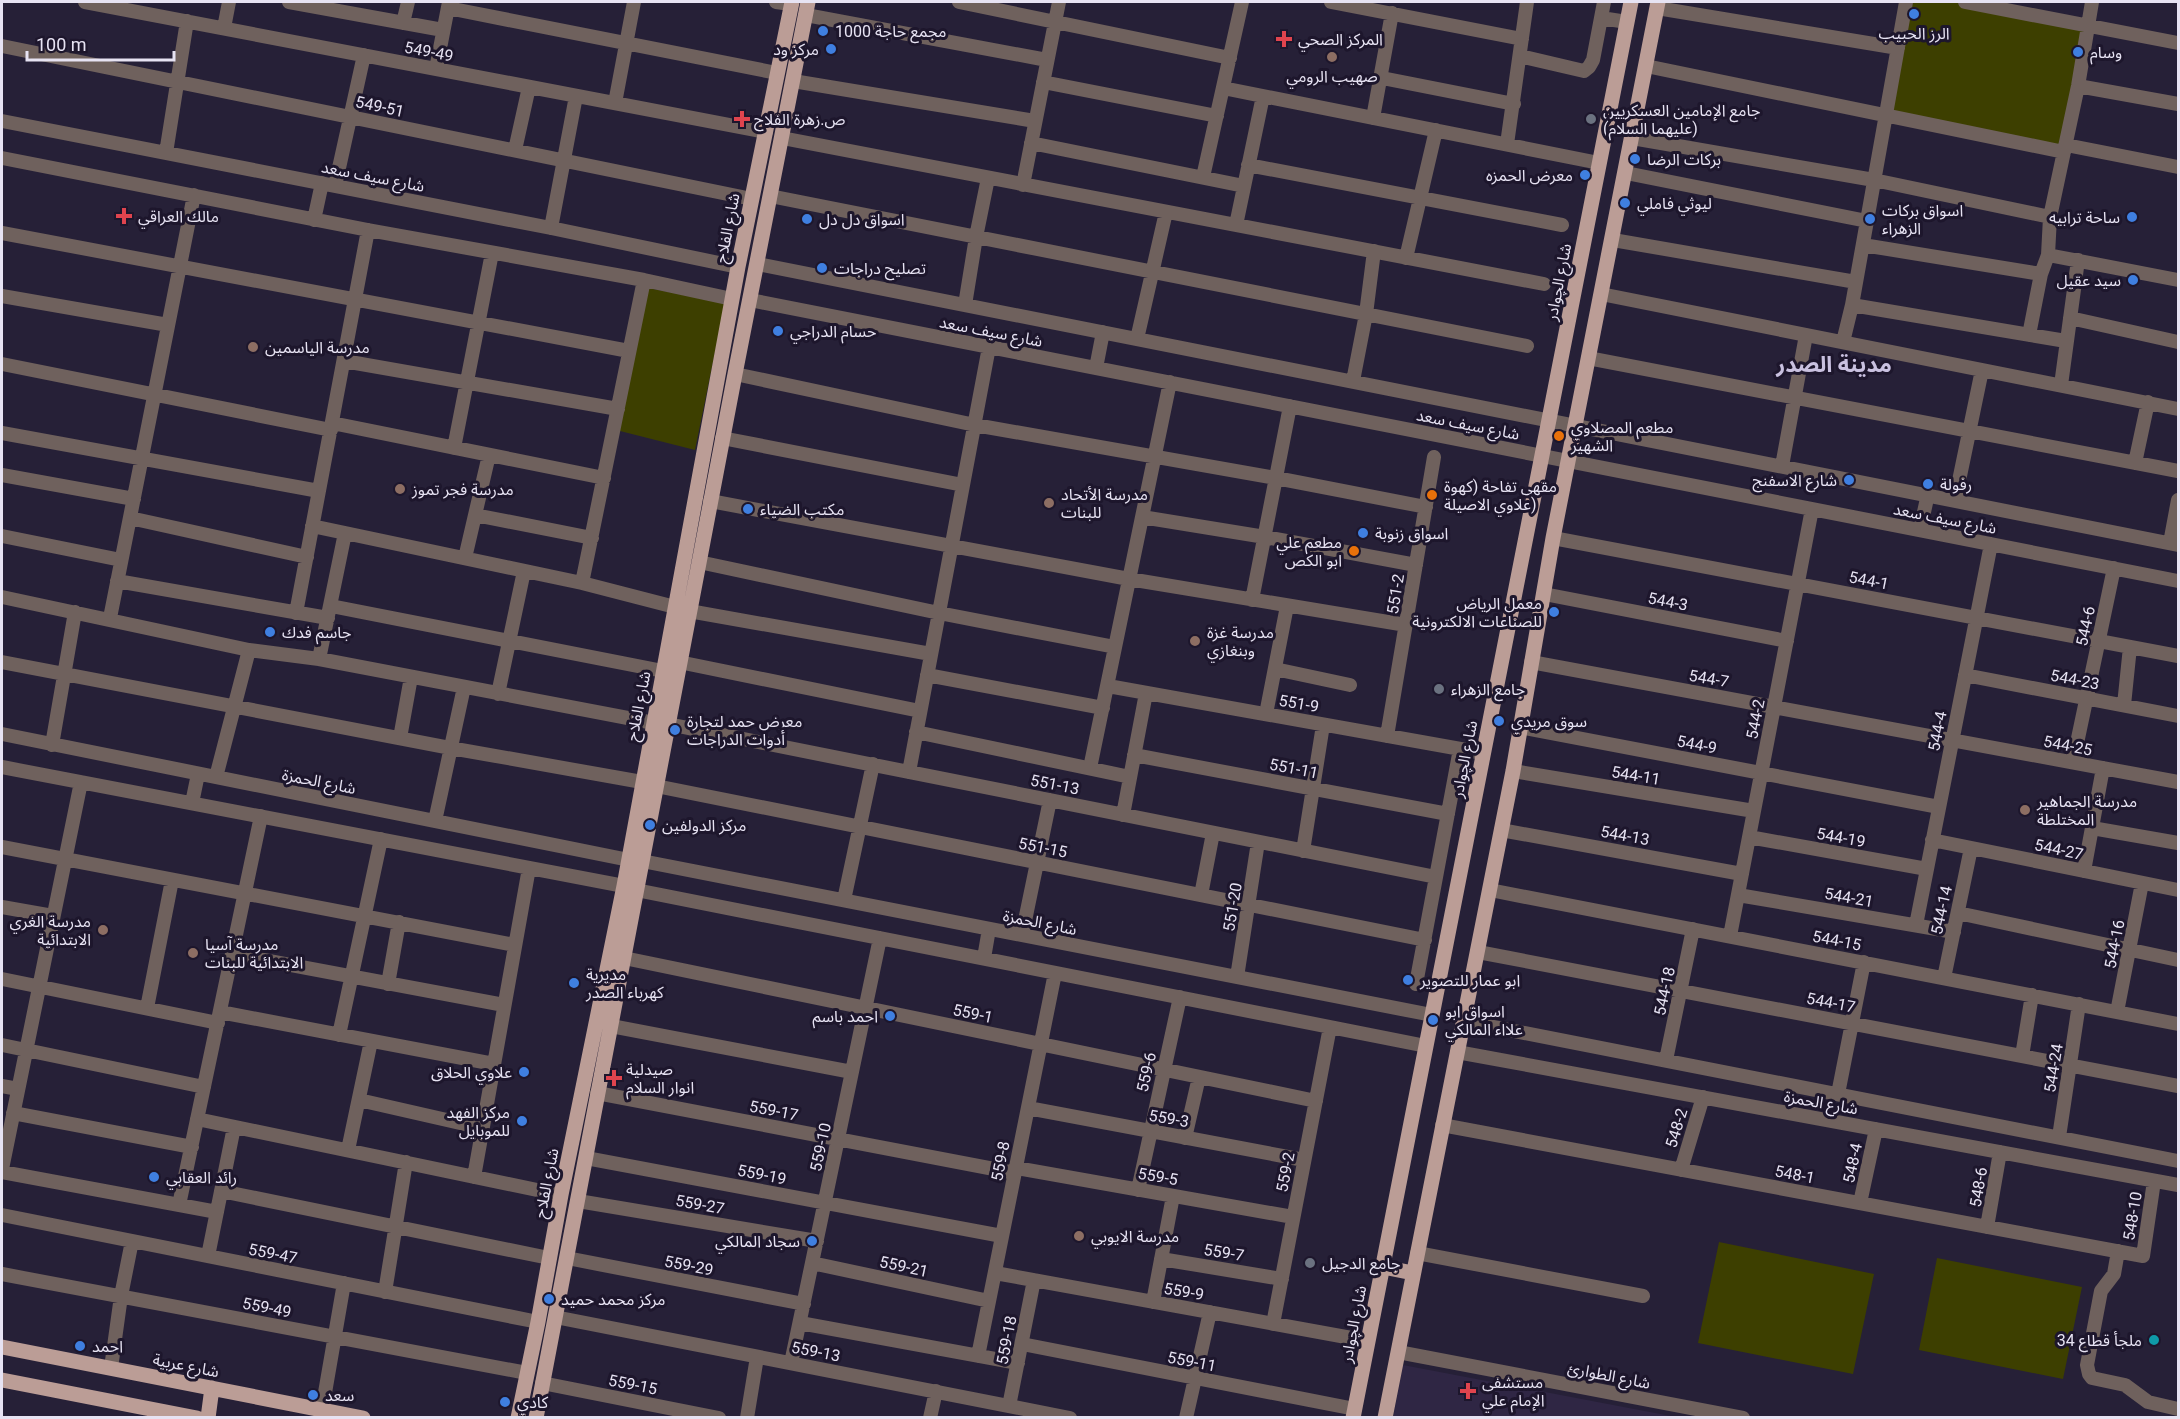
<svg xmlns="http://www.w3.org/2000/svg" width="2180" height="1419" font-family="Roboto,'Noto Sans Arabic',sans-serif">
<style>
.built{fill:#2f2644}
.pitch{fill:#3d3f00}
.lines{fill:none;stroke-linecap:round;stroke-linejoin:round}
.minor{stroke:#6f615d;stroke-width:14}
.major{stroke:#bb9d96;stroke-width:15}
.shop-dot{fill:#3f7fe0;stroke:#1d162c;stroke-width:2}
.health-dot{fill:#e0444e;stroke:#1d162c;stroke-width:2}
.education-dot{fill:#8d6e63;stroke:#1d162c;stroke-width:2}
.worship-dot{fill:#6b7280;stroke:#1d162c;stroke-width:2}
.food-dot{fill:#e8710a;stroke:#1d162c;stroke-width:2}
.culture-dot{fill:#0f9aa8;stroke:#1d162c;stroke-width:2}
.labels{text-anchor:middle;stroke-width:6;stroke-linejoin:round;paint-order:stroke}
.poi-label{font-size:16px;fill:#e7e3f3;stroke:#1d162c;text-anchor:start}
.street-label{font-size:16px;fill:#e7e3f3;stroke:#1d162c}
.district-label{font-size:22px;font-weight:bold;fill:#c9c1e0;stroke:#1d162c}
</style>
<rect width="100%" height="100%" fill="#262037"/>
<path class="built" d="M1403,1365L1676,1417L1393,1418Z"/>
<path class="pitch" d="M1906,2H1965L2088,25L2064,147L1886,114Z
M648,288L725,303L695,450L616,430Z
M1719,1242L1874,1274L1853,1374L1698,1343Z
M1937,1258L2082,1287L2063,1379L1919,1350Z"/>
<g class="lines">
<path class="minor" d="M85,2L766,132
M289,2L443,30
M776,2L791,4
M959,2L1230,58
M1331,2L1522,39
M1965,2L2178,43
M448,8L777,73
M1657,8L1898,48
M806,15L1047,60
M1601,18L1627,22
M403,23L408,2
M224,28L229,2
M2,46L752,199
M1520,56L1584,71L1589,67L1593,60L1604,2
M1646,66L2064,152
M436,69L449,2
M1382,78L1514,104
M793,81L1035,121
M1043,82L1217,116
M2078,86L2178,104
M1223,88L1599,163
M615,103L634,2
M1373,118L1392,13
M2,121L551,228L738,267
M782,138L1544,284
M1632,138L1874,180L2050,217
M1031,143L1244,186
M1507,144L1527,2
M2066,145L2178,167
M515,150L529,87
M166,153L187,21
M2,158L368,230L644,280L732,299
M1248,165L1562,225
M1626,173L1867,221
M1203,177L1242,2
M1023,185L1059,2
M335,186L364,55
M770,196L1527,346
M314,220L322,183
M1236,225L1263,96
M551,228L576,96
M2,233L629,351
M1613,240L1856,282
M1863,245L2041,274
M2048,255L2178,280
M1406,258L1436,130
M757,264L2178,545
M1601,294L2178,409
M2,296L168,325
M750,300L2178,581
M965,305L976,237L988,178
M1852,305L2066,341
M2070,318L2178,342
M2029,335L2041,274L2048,255L2050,217L2078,86L2092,2
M1137,339L1166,212
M1843,342L1852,305L1906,2
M1588,358L2178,471
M344,361L618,409
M2,364L331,430
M1096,368L1103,332
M735,374L975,425L1276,478L1426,507
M1353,381L1366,314L1374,251
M2061,385L2078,260
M332,423L604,478
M2,433L319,491
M722,438L963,485
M454,448L492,253
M2135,463L2148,402
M1782,466L1806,335
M2,475L134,499
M1955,500L1982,370
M710,501L1129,579L1406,625
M475,515L592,538
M1142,517L1265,537L1416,565
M130,518L307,557
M312,526L582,583L675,607
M1920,530L1928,494
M2,536L121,560
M1553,538L2178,656
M2170,543L2178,500
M465,558L489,455
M699,562L939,613L1115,647
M117,581L328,618
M582,583L644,280
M1544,594L1787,641
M2,597L249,650L319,659L654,723
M1252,600L1290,406
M331,606L663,671
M689,611L931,654
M296,613L368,230
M110,618L194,195
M319,659L345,533
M2,662L451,748L642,782
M679,662L920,711
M1531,662L2178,782
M1275,669L1350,685
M927,675L1103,708
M1965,675L2178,716
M1108,686L1483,753
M498,694L524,571
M2124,705L2130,647
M1266,714L1287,606
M668,724L1436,877
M1520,727L1939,807
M916,732L1130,777
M2,734L629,860
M1387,736L1434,457
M400,738L411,677
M52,745L75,612
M1134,755L1448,814
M2073,762L2114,568
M2,767L624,886
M1090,768L1170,382
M1513,771L1754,811
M909,772L989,347
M216,777L249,650
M656,786L1425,940
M192,803L198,774
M1123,815L1146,693
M435,821L464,687
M2092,828L2178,843
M1501,830L1742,874
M1749,837L1927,869
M1932,840L2178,890
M2,847L515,945
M1303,851L1323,725
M642,861L1432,1015
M2084,871L2103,768
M636,890L1426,1046
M1490,890L2178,1024
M1201,895L1213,833
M1738,895L1954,932
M844,900L873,764
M2,907L53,916
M1958,913L2178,960
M1916,925L1991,544
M1022,935L1050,800
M1730,936L1812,509
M1478,952L2178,1086
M232,954L504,1005
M624,958L1316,1101
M984,958L989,929
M1237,977L1258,842
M1944,978L1971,848
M2,979L218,1023
M388,984L399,922
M1416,984L1460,749
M147,1008L172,880
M220,1012L494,1064
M2117,1012L2142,883
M1463,1021L2178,1161
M611,1026L852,1072
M339,1035L381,839
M2,1045L204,1087
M1457,1052L2178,1185
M2022,1056L2032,995
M1666,1060L1693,929
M2,1086L18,1089
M597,1093L1015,1173
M1838,1094L1864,962
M359,1100L482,1128
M1028,1108L1304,1160
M13,1113L192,1147
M197,1119L561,1195
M1442,1125L2143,1256L2154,1181
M2059,1137L2079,1004
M1185,1138L1199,1077
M348,1150L371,1041
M586,1158L1002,1236
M1016,1168L1293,1217
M2,1169L81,782
M1681,1170L1703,1097
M2,1172L217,1212
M474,1177L529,868
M1138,1190L1180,997
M221,1191L549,1258
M578,1201L817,1241
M1860,1203L1876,1129
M179,1205L261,816
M2,1215L538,1322
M1987,1227L2000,1152
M2118,1251L2114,1274L2101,1291L2087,1365L2089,1374L2092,1378L2125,1385L2148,1402L2178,1409
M1417,1253L1643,1296
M208,1256L234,1127
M567,1258L804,1304
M1161,1259L1282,1279
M812,1263L989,1301
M995,1273L1368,1341
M2,1274L527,1373
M385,1292L406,1162
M1153,1302L1173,1196
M555,1317L1070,1418
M800,1323L1018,1363
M1273,1324L1330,1027
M1022,1344L1355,1409
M1398,1352L1743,1418
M978,1356L1055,973
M791,1363L880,938
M111,1368L121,1296L132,1241
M542,1383L719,1418
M1009,1406L1034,1280
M322,1410L344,1283
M747,1418L757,1357
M930,1418L936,1391
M1186,1418L1210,1312"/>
<path class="major" d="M1383,1267L1413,1273
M2,1347L363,1418
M2,1380L197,1418
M208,1418L212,1388
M518,1418L538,1322L561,1195L624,886L738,267L792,2
M536,1418L735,374L808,2
M1353,1418L1631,2
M1385,1418L1513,771L1553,538L1658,2"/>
</g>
<g class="shop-dot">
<circle cx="1914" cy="14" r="6"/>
<circle cx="823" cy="31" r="6"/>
<circle cx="831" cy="49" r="6"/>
<circle cx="2078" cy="52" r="6"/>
<circle cx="1635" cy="159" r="6"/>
<circle cx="1585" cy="175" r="6"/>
<circle cx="1625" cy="203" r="6"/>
<circle cx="2132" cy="217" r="6"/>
<circle cx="807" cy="219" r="6"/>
<circle cx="1870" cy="219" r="6"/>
<circle cx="822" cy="268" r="6"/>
<circle cx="2133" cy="280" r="6"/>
<circle cx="778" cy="331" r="6"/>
<circle cx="1849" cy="480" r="6"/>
<circle cx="1928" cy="484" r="6"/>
<circle cx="748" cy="509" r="6"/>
<circle cx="1363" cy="533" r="6"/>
<circle cx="1554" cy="612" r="6"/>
<circle cx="270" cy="632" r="6"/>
<circle cx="1499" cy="721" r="6"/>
<circle cx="675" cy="730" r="6"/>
<circle cx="650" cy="825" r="6"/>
<circle cx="1408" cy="980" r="6"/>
<circle cx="574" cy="983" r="6"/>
<circle cx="890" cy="1016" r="6"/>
<circle cx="1433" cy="1020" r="6"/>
<circle cx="524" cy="1072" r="6"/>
<circle cx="522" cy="1121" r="6"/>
<circle cx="154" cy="1177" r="6"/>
<circle cx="812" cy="1241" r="6"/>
<circle cx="549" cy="1299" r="6"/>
<circle cx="80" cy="1346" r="6"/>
<circle cx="313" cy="1395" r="6"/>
<circle cx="505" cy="1402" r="6"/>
</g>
<g class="health-dot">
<path d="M1281 30h6v6h6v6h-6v6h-6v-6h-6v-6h6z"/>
<path d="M739 110h6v6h6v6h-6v6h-6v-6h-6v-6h6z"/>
<path d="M121 207h6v6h6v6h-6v6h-6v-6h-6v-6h6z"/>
<path d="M611 1069h6v6h6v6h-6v6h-6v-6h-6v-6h6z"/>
<path d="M1465 1382h6v6h6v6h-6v6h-6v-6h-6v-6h6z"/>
</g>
<g class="education-dot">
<circle cx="1332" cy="57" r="6"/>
<circle cx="253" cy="347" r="6"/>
<circle cx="400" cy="489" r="6"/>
<circle cx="1049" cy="503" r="6"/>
<circle cx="1195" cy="641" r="6"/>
<circle cx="2025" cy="810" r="6"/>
<circle cx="103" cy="930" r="6"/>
<circle cx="193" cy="953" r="6"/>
<circle cx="1079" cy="1236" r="6"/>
</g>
<g class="worship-dot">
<circle cx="1591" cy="119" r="6"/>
<circle cx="1439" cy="689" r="6"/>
<circle cx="1310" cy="1263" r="6"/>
</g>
<g class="food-dot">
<circle cx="1559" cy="436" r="6"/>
<circle cx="1432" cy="495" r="6"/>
<circle cx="1354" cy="551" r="6"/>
</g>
<circle class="culture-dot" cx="2154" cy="1340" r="6"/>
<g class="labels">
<g class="poi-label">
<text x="835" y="37">مجمع حاجة 1000</text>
<text x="1914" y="39" text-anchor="middle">الرز الحبيب</text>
<text x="1298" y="45">المركز الصحي</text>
<text x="819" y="55" text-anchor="end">مركز ود</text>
<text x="2090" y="58">وسام</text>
<text x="1332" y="82" text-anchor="middle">صهيب الرومي</text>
<text x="1603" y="116">جامع الإمامين العسكريين<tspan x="1603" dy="18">(عليهما السلام)</tspan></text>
<text x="754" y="125">ص.زهرة الفلاح</text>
<text x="1647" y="165">بركات الرضا</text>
<text x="1573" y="181" text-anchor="end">معرض الحمزه</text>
<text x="1637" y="209">ليوثي فاملي</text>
<text x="1882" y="216">اسواق بركات<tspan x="1882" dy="18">الزهراء</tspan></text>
<text x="138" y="222">مالك العراقي</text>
<text x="2120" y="223" text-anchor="end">ساحة ترابيه</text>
<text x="819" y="225">اسواق دل دل</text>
<text x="834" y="274">تصليح دراجات</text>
<text x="2121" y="286" text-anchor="end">سيد عقيل</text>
<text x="790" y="337">حسام الدراجي</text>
<text x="265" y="353">مدرسة الياسمين</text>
<text x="1571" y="433">مطعم المصلاوي<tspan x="1571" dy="18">الشهير</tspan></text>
<text x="1837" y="486" text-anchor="end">شارع الاسفنج</text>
<text x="1940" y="490">رفولة</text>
<text x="1444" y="492">مقهى تفاحة (كهوة<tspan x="1444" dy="18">علاوي الاصيلة)</tspan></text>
<text x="412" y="495">مدرسة فجر تموز</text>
<text x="1061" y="500">مدرسة الأتحاد<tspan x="1061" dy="18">للبنات</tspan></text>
<text x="760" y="515">مكتب الضياء</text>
<text x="1375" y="539">اسواق زنوبة</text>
<text x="1342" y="548" text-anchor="end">مطعم علي<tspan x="1342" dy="18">ابو الكص</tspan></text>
<text x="1542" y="609" text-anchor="end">معمل الرياض<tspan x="1542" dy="18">للصناعات الالكترونية</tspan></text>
<text x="282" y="638">جاسم فدك</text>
<text x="1207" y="638">مدرسة غزة<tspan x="1207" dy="18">وبنغازي</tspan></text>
<text x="1451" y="695">جامع الزهراء</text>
<text x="687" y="727">معرض حمد لتجارة<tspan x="687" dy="18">أدوات الدراجات</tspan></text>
<text x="1511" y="727">سوق مريدي</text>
<text x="2037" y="807">مدرسة الجماهير<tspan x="2037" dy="18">المختلطة</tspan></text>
<text x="662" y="831">مركز الدولفين</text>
<text x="91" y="927" text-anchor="end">مدرسة الغري<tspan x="91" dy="18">الابتدائية</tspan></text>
<text x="205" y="950">مدرسة آسيا<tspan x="205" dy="18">الابتدائية للبنات</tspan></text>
<text x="586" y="980">مديرية<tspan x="586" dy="18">كهرباء الصدر</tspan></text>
<text x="1420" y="986">ابو عمار للتصوير</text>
<text x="1445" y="1017">اسواق ابو<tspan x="1445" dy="18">علااء المالكي</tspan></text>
<text x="878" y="1022" text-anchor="end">احمد باسم</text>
<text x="626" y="1075">صيدلية<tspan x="626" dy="18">انوار السلام</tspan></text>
<text x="512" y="1078" text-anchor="end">علاوي الحلاق</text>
<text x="510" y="1118" text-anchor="end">مركز الفهد<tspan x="510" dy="18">للموبايل</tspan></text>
<text x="166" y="1183">رائد العقابي</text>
<text x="1091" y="1242">مدرسة الايوبي</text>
<text x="800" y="1247" text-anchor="end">سجاد المالكي</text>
<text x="1322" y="1269">جامع الدجيل</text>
<text x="561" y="1305">مركز محمد حميد</text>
<text x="2142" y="1346" text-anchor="end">ملجأ قطاع 34</text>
<text x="92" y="1352">احمد</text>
<text x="1482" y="1388">مستشفى<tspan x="1482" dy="18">الإمام علي</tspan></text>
<text x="325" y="1401">سعد</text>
<text x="517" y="1408">كادي</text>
</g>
<g class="street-label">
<text transform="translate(429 51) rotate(11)" y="6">549-49</text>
<text transform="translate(380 106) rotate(12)" y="6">549-51</text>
<text transform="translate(373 176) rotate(11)" y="6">شارع سيف سعد</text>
<text transform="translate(727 228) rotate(-79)" y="6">شارع الفلاح</text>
<text transform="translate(1558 282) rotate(-79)" y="6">شارع الچوادر</text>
<text transform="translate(991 331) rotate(11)" y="6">شارع سيف سعد</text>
<text transform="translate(1468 424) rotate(11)" y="6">شارع سيف سعد</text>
<text transform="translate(1945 518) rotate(11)" y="6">شارع سيف سعد</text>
<text transform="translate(1869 580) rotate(11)" y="6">544-1</text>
<text transform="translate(1395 594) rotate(-81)" y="6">551-2</text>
<text transform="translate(1668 601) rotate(11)" y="6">544-3</text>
<text transform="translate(2085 626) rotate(-78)" y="6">544-6</text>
<text transform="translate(1709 678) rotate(10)" y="6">544-7</text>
<text transform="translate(2075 679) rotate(11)" y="6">544-23</text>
<text transform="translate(1299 703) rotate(10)" y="6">551-9</text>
<text transform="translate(638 706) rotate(-79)" y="6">شارع الفلاح</text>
<text transform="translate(1755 719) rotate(-79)" y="6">544-2</text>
<text transform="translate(1937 731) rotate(-79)" y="6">544-4</text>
<text transform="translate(1697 744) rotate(11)" y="6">544-9</text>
<text transform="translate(2068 745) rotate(11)" y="6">544-25</text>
<text transform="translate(1464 759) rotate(-79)" y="6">شارع الچوادر</text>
<text transform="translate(1294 768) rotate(11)" y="6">551-11</text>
<text transform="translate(1636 775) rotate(9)" y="6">544-11</text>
<text transform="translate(319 781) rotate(11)" y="6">شارع الحمزة</text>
<text transform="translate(1055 784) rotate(11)" y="6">551-13</text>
<text transform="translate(1625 835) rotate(10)" y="6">544-13</text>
<text transform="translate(1841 837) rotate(10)" y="6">544-19</text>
<text transform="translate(1043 847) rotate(11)" y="6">551-15</text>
<text transform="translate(2059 849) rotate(12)" y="6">544-27</text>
<text transform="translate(1849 897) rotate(10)" y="6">544-21</text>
<text transform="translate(1232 907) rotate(-81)" y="6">551-20</text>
<text transform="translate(1941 910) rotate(-78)" y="6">544-14</text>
<text transform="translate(1040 922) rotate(11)" y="6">شارع الحمزة</text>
<text transform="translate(1837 940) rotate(11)" y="6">544-15</text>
<text transform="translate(2114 944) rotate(-79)" y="6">544-16</text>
<text transform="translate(1664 991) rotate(-78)" y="6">544-18</text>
<text transform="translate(1831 1002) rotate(11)" y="6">544-17</text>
<text transform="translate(973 1013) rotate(12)" y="6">559-1</text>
<text transform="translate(2053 1068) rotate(-81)" y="6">544-24</text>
<text transform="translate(1146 1072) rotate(-77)" y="6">559-6</text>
<text transform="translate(1821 1102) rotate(10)" y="6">شارع الحمزة</text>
<text transform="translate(774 1110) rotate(11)" y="6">559-17</text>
<text transform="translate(1169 1118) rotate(10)" y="6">559-3</text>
<text transform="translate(1676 1128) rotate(-73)" y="6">548-2</text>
<text transform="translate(820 1147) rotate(-78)" y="6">559-10</text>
<text transform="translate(1000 1161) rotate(-79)" y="6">559-8</text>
<text transform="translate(1852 1163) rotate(-78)" y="6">548-4</text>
<text transform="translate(1285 1172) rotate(-79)" y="6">559-2</text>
<text transform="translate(762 1174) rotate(11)" y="6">559-19</text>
<text transform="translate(1795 1174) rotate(11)" y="6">548-1</text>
<text transform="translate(1158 1176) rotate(10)" y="6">559-5</text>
<text transform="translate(546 1183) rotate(-79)" y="6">شارع الفلاح</text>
<text transform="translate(1978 1187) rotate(-80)" y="6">548-6</text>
<text transform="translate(700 1204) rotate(10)" y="6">559-27</text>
<text transform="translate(2132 1216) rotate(-81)" y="6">548-10</text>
<text transform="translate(1224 1252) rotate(9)" y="6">559-7</text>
<text transform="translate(273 1253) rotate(11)" y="6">559-47</text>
<text transform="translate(689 1265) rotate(11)" y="6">559-29</text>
<text transform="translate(904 1266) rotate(12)" y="6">559-21</text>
<text transform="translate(1184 1291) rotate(10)" y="6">559-9</text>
<text transform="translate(267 1307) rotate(11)" y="6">559-49</text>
<text transform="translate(1353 1324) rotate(-79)" y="6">شارع الچوادر</text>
<text transform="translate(1006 1340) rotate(-79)" y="6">559-18</text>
<text transform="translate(816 1351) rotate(11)" y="6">559-13</text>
<text transform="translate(1192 1361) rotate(11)" y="6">559-11</text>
<text transform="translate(186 1365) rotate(11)" y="6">شارع عربية</text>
<text transform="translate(1609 1375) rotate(11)" y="6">شارع الطوارئ</text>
<text transform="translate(633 1384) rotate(11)" y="6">559-15</text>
</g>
<g class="district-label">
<text x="1834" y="372">مدينة الصدر</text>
</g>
</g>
<rect width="2180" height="1419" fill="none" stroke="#e7e3f3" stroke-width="6"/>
<path d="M27 51v9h147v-9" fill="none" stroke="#e7e3f3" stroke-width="3"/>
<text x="36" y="51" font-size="18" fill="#e7e3f3" stroke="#1d162c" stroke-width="4.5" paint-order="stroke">100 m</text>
</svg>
